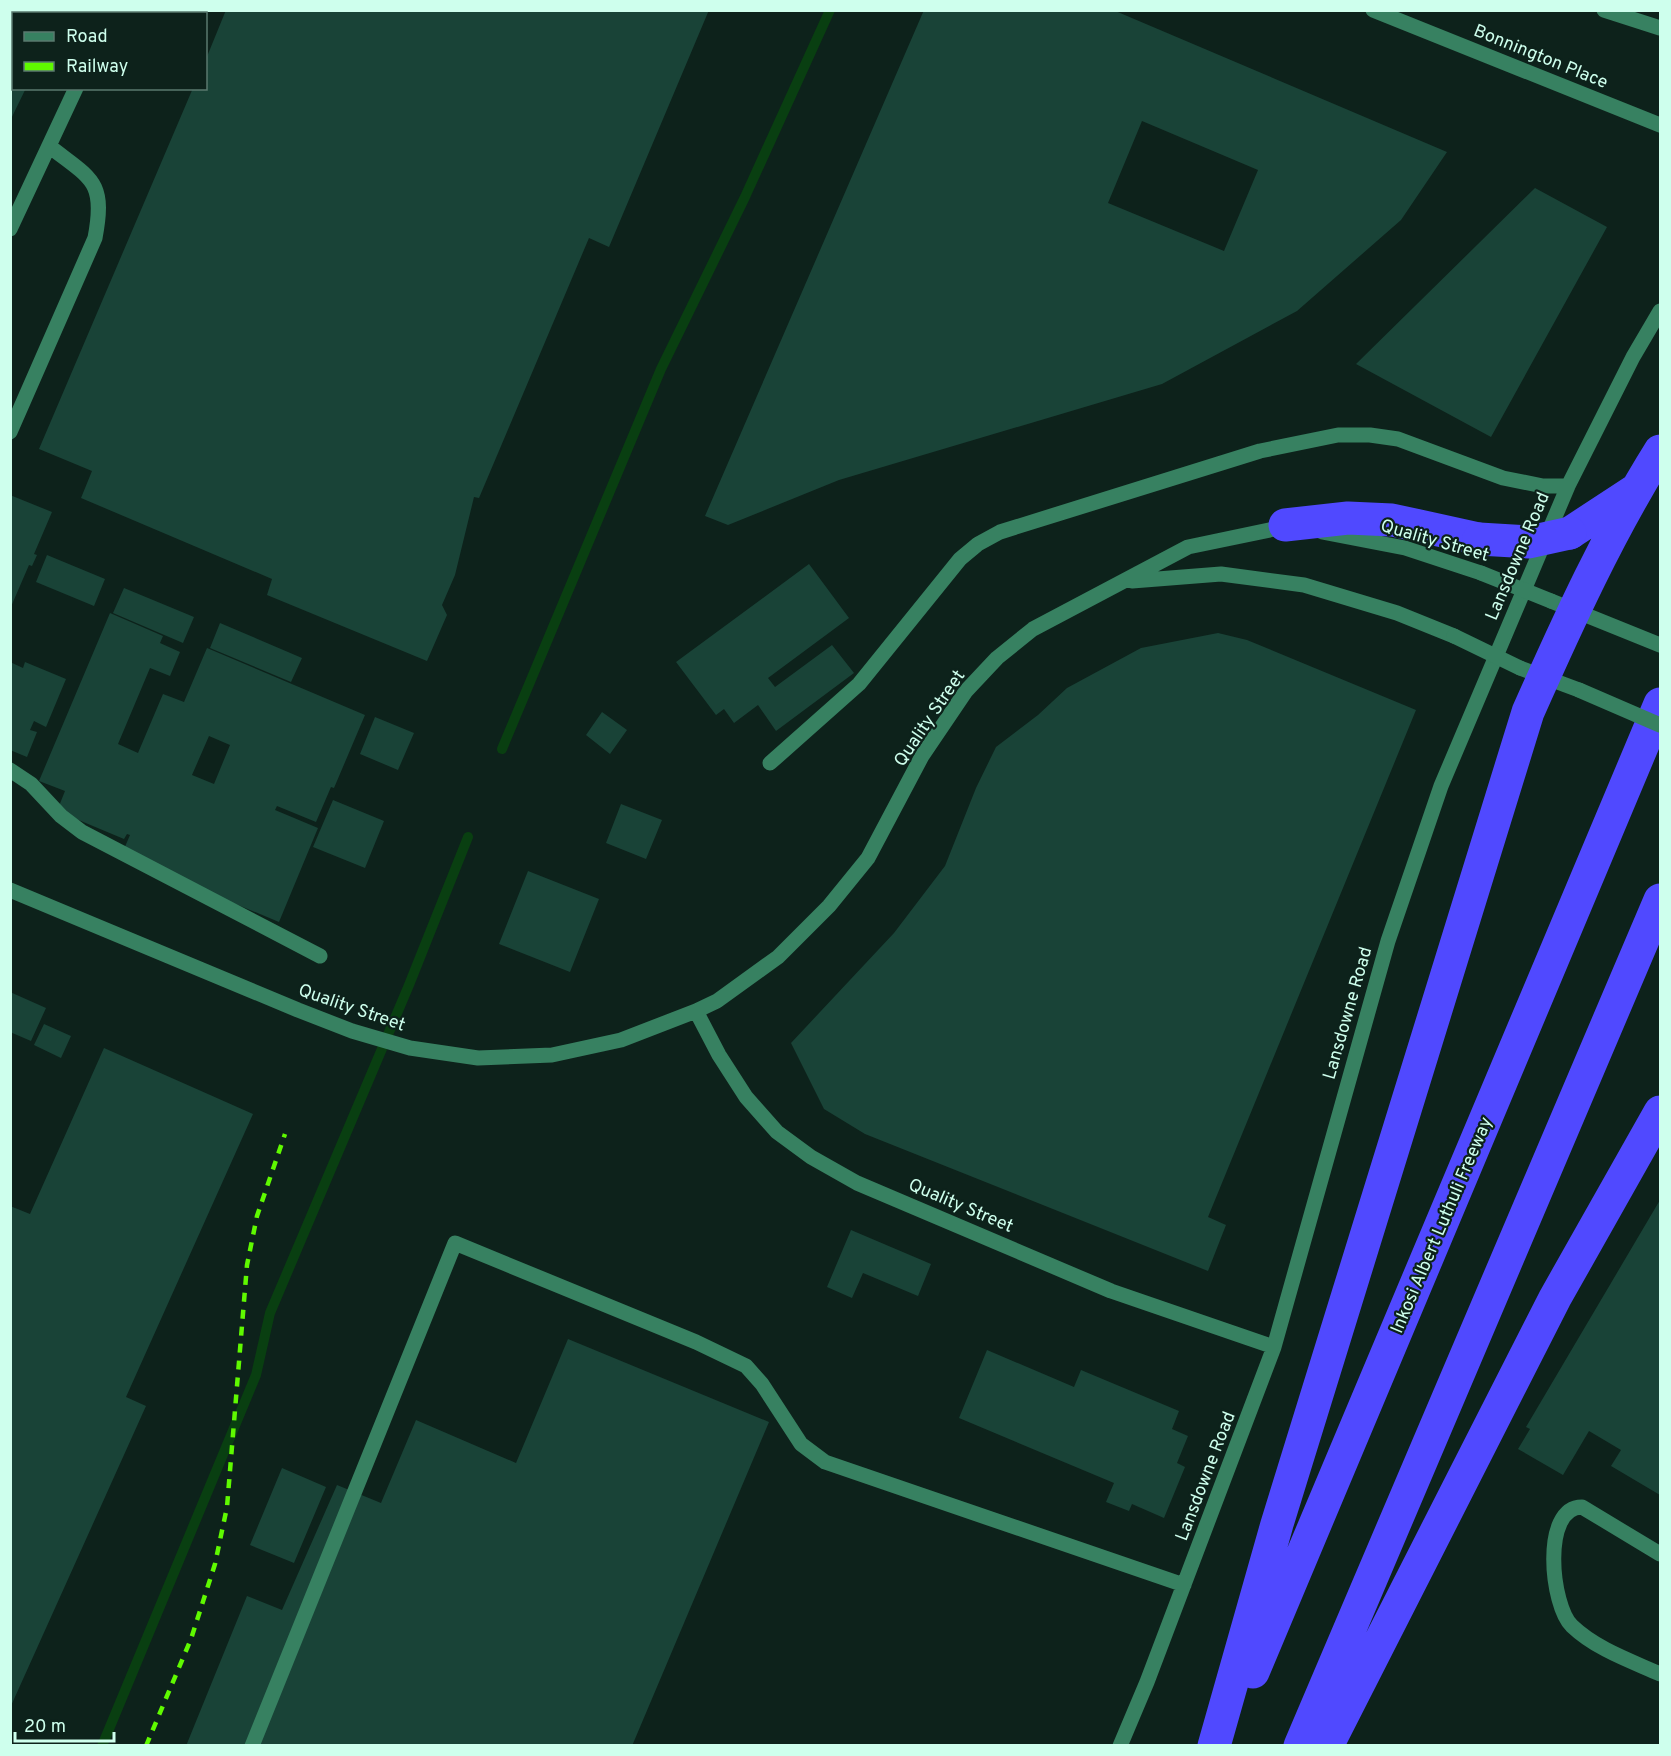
<svg xmlns="http://www.w3.org/2000/svg" width="1671" height="1756" font-family="Overpass,sans-serif">
<style>
.lines{fill:none;stroke-linecap:round;stroke-linejoin:round}
.stream{stroke:#093f11;stroke-width:10}
.building{fill:#194337;fill-rule:evenodd}
.minor{stroke:#378161;stroke-width:15}
.highway{stroke:#5049ff;stroke-width:33}
.rail{stroke:#5ff900;stroke-width:4.5;stroke-dasharray:9 8;stroke-linecap:butt}
.minor-bridge{stroke:#378161;stroke-width:15}
.highway-bridge{stroke:#5049ff;stroke-width:33}
.labels{text-anchor:middle;stroke-width:4.5;stroke-linejoin:round;paint-order:stroke}
.street-label{font-size:18px;fill:#ceffed;stroke:#0d221b}
</style>
<rect width="100%" height="100%" fill="#0d221b"/>
<g class="lines">
<path class="stream" d="M502,749L661,369L745,197L830,10
M102,1746L256,1375L270,1313L409,985L468,837"/>
</g>
<path class="building" d="M10,10H63L62,14H14V88H26L10,121Z
M226,10H709L609,247L589,238L479,498L474,497L455,575L442,605L447,615L427,661L267,595L272,579L81,498L92,471L39,449L193,88H206V59Z
M924,10H1113L1447,152L1401,220L1297,311L1162,384L839,480L728,525L705,516ZM1142,121L1258,170L1224,251L1108,203Z
M1535,188L1607,227L1491,437L1356,364Z
M10,495L52,512L34,554L37,555L32,566L29,565L10,609Z
M47,555L105,579L94,606L36,582Z
M809,564L849,618L768,678L775,687L832,645L854,673L776,731L758,705L734,723L724,709L716,715L676,662Z
M124,588L194,617L183,643L113,613Z
M110,613L163,636L160,643L180,652L170,676L150,668L118,744L138,753L163,694L184,702L207,648L365,715L334,788L331,787L316,822L277,806L275,810L318,828L279,922L121,856L130,835L127,834L124,839L57,811L65,791L39,781ZM209,736L230,745L214,784L192,775Z
M220,623L302,658L291,682L210,648Z
M1218,633L1247,640L1416,710L1208,1217L1226,1225L1208,1271L865,1134L824,1109L791,1043L894,933L945,866L976,788L996,747L1038,715L1067,688L1141,648Z
M10,662L23,668L25,662L66,679L46,727L34,721L30,730L37,732L27,757L10,750Z
M602,712L627,730L610,754L586,735Z
M375,717L414,733L398,770L360,754Z
M333,800L384,821L365,868L313,847Z
M621,804L662,820L646,859L606,843Z
M528,871L599,899L570,972L499,944Z
M10,992L46,1008L31,1041L10,1032Z
M44,1024L71,1036L61,1058L34,1045Z
M104,1048L253,1114L126,1397L146,1406L10,1708V1206L30,1214Z
M1660,1200L1659,1385L1660,1495L1611,1466L1621,1450L1589,1431L1563,1475L1518,1449L1530,1429L1526,1427Z
M851,1230L931,1264L918,1296L863,1273L852,1298L827,1287Z
M568,1339L769,1422L632,1746H186L247,1596L282,1610L337,1485L381,1503L416,1420L516,1463Z
M987,1350L1074,1387L1081,1370L1179,1411L1172,1429L1188,1436L1177,1463L1185,1467L1164,1518L1132,1504L1129,1511L1106,1502L1114,1483L959,1418Z
M282,1468L326,1487L294,1563L250,1545Z"/>
<g class="lines">
<path class="minor" d="M1373,10L1660,125
M1604,10L1660,28
M110,14L112,10
M10,229L76,88
M10,432L95,238C106,180 91,179 49,146
M1322,532L1405,548L1481,573
M1132,581L1221,574L1304,585L1397,613L1454,636
M1551,601L1660,645
M1520,668L1579,690
M770,763L859,684L960,559L978,544L1000,532L1260,451L1338,435H1370L1398,439L1503,478L1543,486H1568
M10,770L31,784L61,816L82,832L320,956
M10,890L298,1010L352,1031L410,1048L478,1058L552,1055L621,1040L696,1011L717,1001L778,957L829,906L868,858L922,756L966,691L997,658L1033,629L1188,547L1289,526
M696,1011L719,1055L746,1097L777,1132L811,1157L857,1183L1111,1291L1274,1347
M1660,1554L1582,1507C1541,1507 1551,1606 1572,1626C1596,1649 1631,1661 1660,1674
M252,1746L455,1243L696,1342L746,1366L762,1384L801,1444L825,1462L1184,1585
M1120,1746L1147,1682L1274,1347L1388,941L1441,786L1568,486L1633,357L1660,311"/>
<path class="highway" d="M1285,525L1348,518L1392,520L1479,539
M1570,533L1634,491
M1253,1672L1660,704
M1214,1746L1277,1524L1528,712C1568,622 1608,534 1660,451
M1300,1746L1660,900
M1327,1746L1555,1298L1660,1112"/>
<path class="rail" d="M146,1746L191,1639L215,1564L227,1507L247,1265L257,1216L285,1134"/>
<path class="minor-bridge" d="M1481,573L1551,601
M1454,636L1520,668
M1579,690L1660,725"/>
<path class="highway-bridge" d="M1479,539L1529,542L1570,533"/>
</g>
<g class="labels">
<g class="street-label">
<text transform="translate(1541 56) rotate(22)" y="6">Bonnington Place</text>
<text transform="translate(1435 540) rotate(16)" y="6">Quality Street</text>
<text transform="translate(1517 556) rotate(-67)" y="6">Lansdowne Road</text>
<text transform="translate(929 718) rotate(-56)" y="6">Quality Street</text>
<text transform="translate(352 1007) rotate(19)" y="6">Quality Street</text>
<text transform="translate(1347 1013) rotate(-74)" y="6">Lansdowne Road</text>
<text transform="translate(961 1205) rotate(23)" y="6">Quality Street</text>
<text transform="translate(1441 1225) rotate(-67)" y="6">Inkosi Albert Luthuli Freeway</text>
<text transform="translate(1205 1476) rotate(-69)" y="6">Lansdowne Road</text>
</g>
</g>
<rect width="1671" height="1756" fill="none" stroke="#ceffed" stroke-width="24"/>
<rect x="12" y="12" width="195" height="78" fill="#0d221b" stroke="#5a7a6f" stroke-width="1.5"/>
<rect x="24" y="32" width="30" height="9" fill="#378161" stroke="#5a7a6f" stroke-width="1.5"/>
<text x="66" y="42" font-size="18" fill="#ceffed">Road</text>
<rect x="24" y="62" width="30" height="9" fill="#5ff900" stroke="#5a7a6f" stroke-width="1.5"/>
<text x="66" y="72" font-size="18" fill="#ceffed">Railway</text>
<path d="M15 1732v9h99v-9" fill="none" stroke="#ceffed" stroke-width="3"/>
<text x="24" y="1732" font-size="18" fill="#ceffed" stroke="#0d221b" stroke-width="4.5" paint-order="stroke">20 m</text>
</svg>
